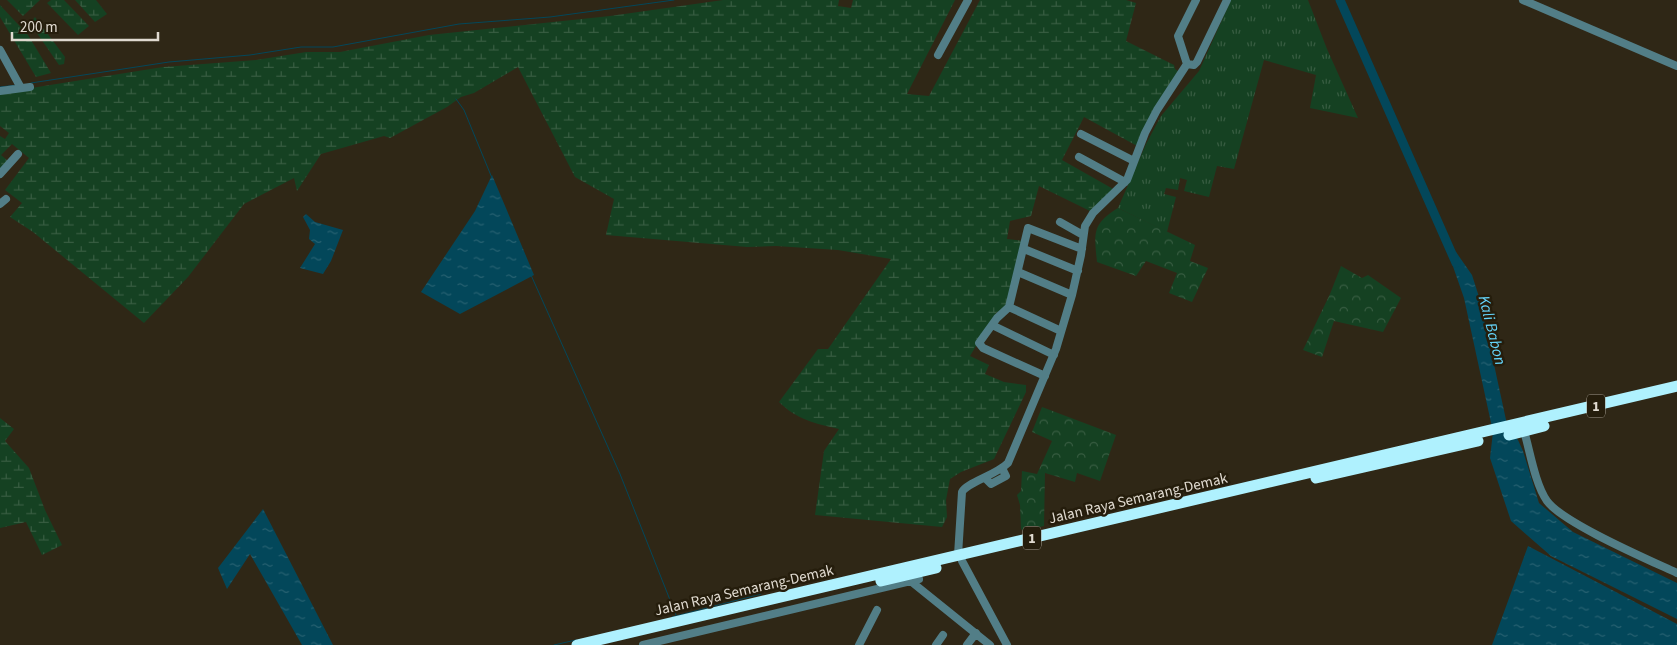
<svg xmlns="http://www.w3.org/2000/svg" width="1677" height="645" font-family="'Source Sans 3',sans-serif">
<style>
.grass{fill:url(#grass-tufts)}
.forest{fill:url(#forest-crowns)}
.wetland{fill:url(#wetland-marsh)}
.water{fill:url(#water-ripples)}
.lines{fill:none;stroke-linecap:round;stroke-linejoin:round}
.stream{stroke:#03475a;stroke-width:1}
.river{stroke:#03475a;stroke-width:9}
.minor{stroke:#527e87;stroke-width:8}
.highway{stroke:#aff1fe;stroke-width:11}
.labels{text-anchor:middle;stroke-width:5;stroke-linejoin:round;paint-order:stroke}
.shield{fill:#251d0c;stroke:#a8a195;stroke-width:1}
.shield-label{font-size:14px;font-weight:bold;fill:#e0dad0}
.street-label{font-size:15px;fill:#e0dad0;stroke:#251d0c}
.water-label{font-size:16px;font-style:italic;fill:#65d5fb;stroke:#251d0c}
</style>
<defs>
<pattern id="grass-tufts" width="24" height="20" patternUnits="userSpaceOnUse" patternTransform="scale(1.25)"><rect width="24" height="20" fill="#154122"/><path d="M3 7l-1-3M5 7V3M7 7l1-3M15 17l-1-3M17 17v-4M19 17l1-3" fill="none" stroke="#375c41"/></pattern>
<pattern id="forest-crowns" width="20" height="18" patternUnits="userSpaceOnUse" patternTransform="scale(1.25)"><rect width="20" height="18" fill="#154122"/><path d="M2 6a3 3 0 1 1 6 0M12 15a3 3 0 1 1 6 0" fill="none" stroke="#375c41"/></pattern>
<pattern id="wetland-marsh" width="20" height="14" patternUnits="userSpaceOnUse" patternTransform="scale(1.25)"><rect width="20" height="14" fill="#154122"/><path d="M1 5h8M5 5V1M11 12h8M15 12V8" fill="none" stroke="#375c41"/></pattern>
<pattern id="water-ripples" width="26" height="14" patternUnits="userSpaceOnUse" patternTransform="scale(1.25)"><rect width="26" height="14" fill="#03475a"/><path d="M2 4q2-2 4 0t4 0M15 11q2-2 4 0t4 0" fill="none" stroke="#276171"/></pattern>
</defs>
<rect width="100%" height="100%" fill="#2f2716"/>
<path class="grass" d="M1231,0H1308L1327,49L1358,118L1310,108L1316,75L1264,60L1234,169L1217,166L1209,197L1184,191L1187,180L1180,178L1178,190L1166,188L1164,194L1176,197L1167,232L1118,208L1146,144L1161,116L1199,71Z"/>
<path class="forest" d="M1118,208L1195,245L1190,261L1208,268L1192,302L1169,293L1177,273L1146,261L1136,276L1097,262C1094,233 1092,224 1118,208Z
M1341,266L1362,278L1368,275L1401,298L1383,332L1334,321L1322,357L1303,350L1330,294Z
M1042,407L1116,435L1100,481L1077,473L1075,482L1045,473L1044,526L1024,531L1021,529L1020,505L1017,495L1021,491L1022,471L1037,474L1052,441L1032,432Z"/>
<path class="wetland" d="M7,0H40L23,16Z
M51,0H64L89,26L78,35L47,3Z
M75,0H96L107,14L95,22Z
M723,0H839L838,6L851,8L853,0H955L907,94L929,96L980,0H1126L1136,3L1126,41L1174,65L1175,69L1181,73L1139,147L1084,117L1062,160L1115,190L1090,211L1039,186L1031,216L1010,221L1007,239L1024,241L1008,299L1005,307L996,313L970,356L989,365L985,374L1004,382L1026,385V392L994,459L961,472L950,479L946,500L947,517L942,527L815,515L824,451L839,429C816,424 796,419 779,402L818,349H828L891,259L838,250L776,246L747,247L606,235L614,199L575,177L518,67L474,93L461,97L447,107L390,138L384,136L321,154L297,191L294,178L244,204L188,277L144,323L33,232L10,217L22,203L5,190L29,158L12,144L1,155L9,162L0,171V136L5,139L9,133L0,126V93L163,67L256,60L306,52H340L429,35L610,16Z
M0,5L28,35L51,73L36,77L0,17Z
M35,17L65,57L64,64L59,65L30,23Z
M0,418L14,429L5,441L29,468L45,510L62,545L42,555L26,522L0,528Z"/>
<path class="water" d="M492,175L534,275L460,314L421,292L475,211Z
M306,214L315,222L343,230L331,261L323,274L300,268L315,244L309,239L310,230L303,217Z
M1456,252L1472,275L1480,300L1508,429L1518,440L1523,451L1539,503L1573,532L1677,583V619L1551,556L1511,521L1490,458L1493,432L1464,298L1449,255Z
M263,509L333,645H302L250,554L227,589L218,568Z
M1528,546L1677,624V645H1492Z"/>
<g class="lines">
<path class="stream" d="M31,83L169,62L250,55L301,47H333L459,24L550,17L674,0
M0,87L17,85
M456,99L464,110L492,178
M531,275L620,474L676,615
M672,617L761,594
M554,645L576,640"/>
<path class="river" d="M1340,0L1456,263"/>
<path class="minor" d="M1523,0L1677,66
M0,50L21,88
M938,55L968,0
M1187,64L1194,65L1197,62L1227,0
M1187,64L1178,36L1196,0
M0,91L30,87
M1081,134L1134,161
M1079,157L1125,182
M0,174L18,154
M0,204L6,199
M1060,222L1083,235
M1024,249L1078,271
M1018,272L1072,295
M1009,307L1061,331
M992,325L1054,355
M1045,376L983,348L979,343L997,318L1009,307L1028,228L1082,249
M1524,431C1530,451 1535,484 1547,501C1563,523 1649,560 1677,573
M985,478L991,484L1006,476L1002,468
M958,555L962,492C966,483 996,475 1008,463L1056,349L1072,295L1081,255L1085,226L1093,213L1127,180L1145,133L1157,110L1187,64
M962,561L1007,645
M908,579L990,645
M643,645L919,579
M859,645L877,610
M936,645L943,635
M967,645L976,633"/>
<path class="highway" d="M1509,435L1544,426
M1316,478L1478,441
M881,581L936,568
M577,645L1677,386"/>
</g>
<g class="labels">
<g class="shield">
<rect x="1587" y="394.5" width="18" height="23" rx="4"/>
<rect x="1023" y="526.5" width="18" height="23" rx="4"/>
</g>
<g class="shield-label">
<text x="1596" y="411">1</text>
<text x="1032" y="543">1</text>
</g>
<g class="street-label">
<text transform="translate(1138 498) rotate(-13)" y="5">Jalan Raya Semarang-Demak</text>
<text transform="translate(744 590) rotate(-13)" y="5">Jalan Raya Semarang-Demak</text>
</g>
<g class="water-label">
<text transform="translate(1493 330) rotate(76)" y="6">Kali Babon</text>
</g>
</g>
<path d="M12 32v8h146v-8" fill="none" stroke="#e0dad0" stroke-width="2.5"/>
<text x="20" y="32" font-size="15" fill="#e0dad0" stroke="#251d0c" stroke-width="4" paint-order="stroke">200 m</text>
</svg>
